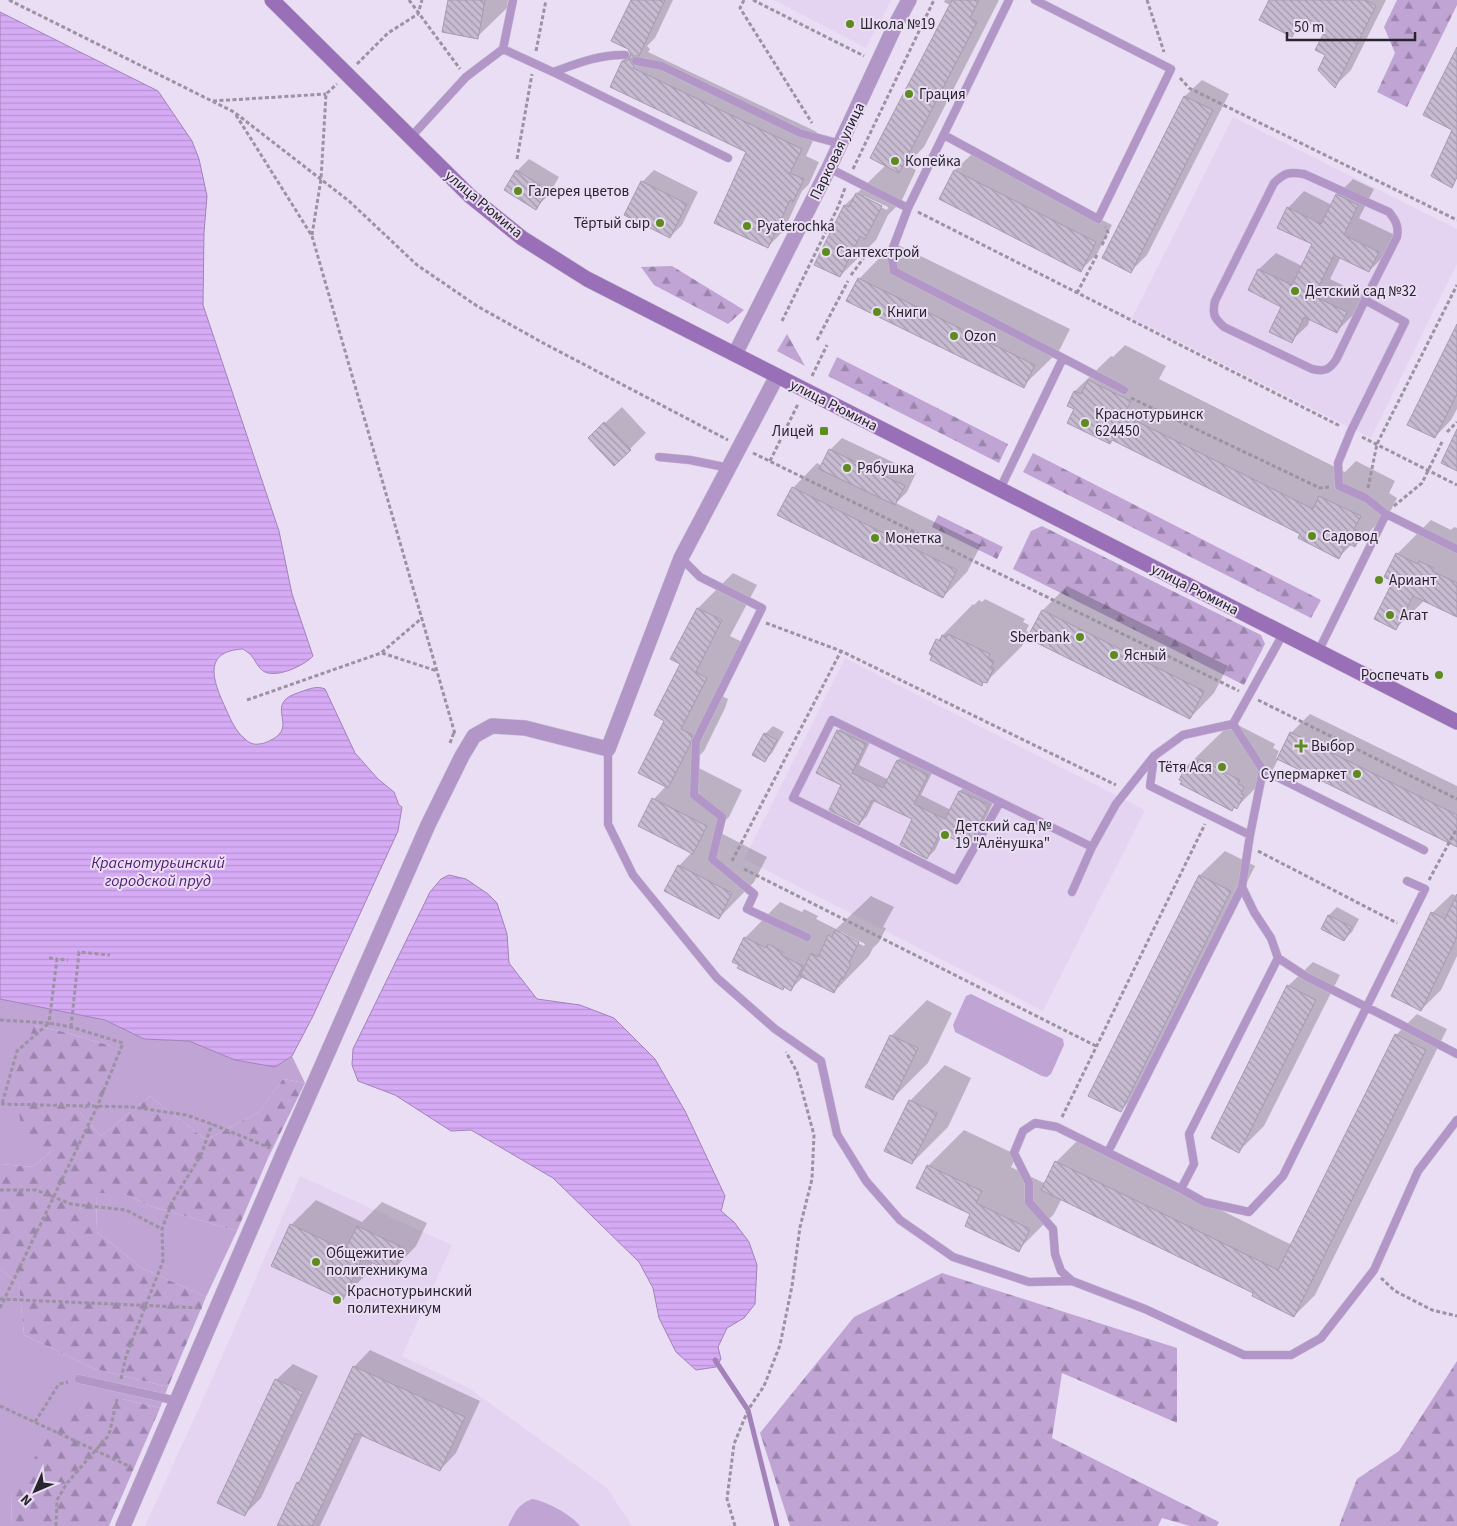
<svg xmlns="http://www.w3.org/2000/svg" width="1457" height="1526" font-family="'Source Sans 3',sans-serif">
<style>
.built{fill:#e4d4f1}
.grass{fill:#bfa4d4}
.forest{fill:url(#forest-firs)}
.water{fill:url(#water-rules);stroke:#a282b9}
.shadow{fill:#0003;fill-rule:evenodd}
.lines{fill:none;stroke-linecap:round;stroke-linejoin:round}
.stream{stroke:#a282b9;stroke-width:5}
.building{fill:url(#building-back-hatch);stroke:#a79bb0}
.lane-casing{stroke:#c7bdd0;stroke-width:9}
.street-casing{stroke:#c7bdd0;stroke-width:16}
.secondary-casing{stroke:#c7bdd0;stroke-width:16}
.path{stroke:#9b92a2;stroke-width:3;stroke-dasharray:4 2.5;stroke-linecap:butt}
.lane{stroke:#b296c7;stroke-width:8}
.street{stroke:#b296c7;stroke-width:15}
.secondary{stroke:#996fb7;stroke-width:15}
.poi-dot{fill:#5d8b1e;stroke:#eadef4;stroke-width:2}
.labels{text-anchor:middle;stroke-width:4;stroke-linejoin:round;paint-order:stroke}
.poi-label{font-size:15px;fill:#29242d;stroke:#eadef4;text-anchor:start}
.street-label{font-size:15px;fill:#29242d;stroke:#eadef4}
.water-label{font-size:16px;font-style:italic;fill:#531d71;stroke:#eadef4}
</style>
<defs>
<pattern id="forest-firs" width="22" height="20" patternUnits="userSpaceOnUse" patternTransform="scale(1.25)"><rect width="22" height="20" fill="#bfa4d4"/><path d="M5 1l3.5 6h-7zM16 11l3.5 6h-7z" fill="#9b85ac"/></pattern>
<pattern id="water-rules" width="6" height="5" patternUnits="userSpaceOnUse" patternTransform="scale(1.25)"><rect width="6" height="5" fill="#d6abf5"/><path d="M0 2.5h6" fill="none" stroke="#b893d2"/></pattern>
<pattern id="building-back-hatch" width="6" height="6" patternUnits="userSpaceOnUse" patternTransform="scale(1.25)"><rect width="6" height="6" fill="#c7bbd1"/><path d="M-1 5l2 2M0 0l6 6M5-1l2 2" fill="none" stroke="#a298aa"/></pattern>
</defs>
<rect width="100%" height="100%" fill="#eadef4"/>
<path class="built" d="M774,0H891L866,48Z
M1233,117L1457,229V264L1371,438L1132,318Z
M845,658L1145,810L1043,1011L744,859Z
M300,1176L452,1245L402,1356L469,1388L607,1488L632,1526H145L218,1366Z"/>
<path class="grass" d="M971,994L1063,1039L1064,1045L1051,1074L1047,1077L1042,1076L955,1032L953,1025L966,996Z
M0,999L105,1020L144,1039L189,1041L235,1060L275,1067L292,1056L305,1083L283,1079L259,1112L206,1140L150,1096L101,1136L80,1113L111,1046L60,1031L35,1026L51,1151L33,1167L0,1164Z
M96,1193H123L150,1206L237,1231L206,1297L142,1268L97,1232Z
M0,1269L19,1284L24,1335L95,1369L168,1387L160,1408L122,1399L12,1492L11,1526H0Z
M532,1499C546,1501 572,1515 580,1526H508C515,1513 517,1505 532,1499Z"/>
<path class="forest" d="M1397,0H1457V5L1407,107L1377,92L1395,53L1384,27Z
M672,266L744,310L728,324L654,285L641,267Z
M787,334L805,366L777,351Z
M837,357L1008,444L999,463L828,376Z
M1033,453L1321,600L1311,618L1023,472Z
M938,515L1003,547L997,559L932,527Z
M1042,526L1261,635L1265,644L1244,685L1013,569L1031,531Z
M34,1026L60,1031L111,1046L110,1089L80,1113L101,1136L150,1096L206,1140L259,1112L283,1079L305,1083L268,1158L237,1231L150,1206L123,1193H96L97,1232L142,1268L206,1297L168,1387L95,1369L24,1335L19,1284L0,1269V1164L33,1167L51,1151L25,1141L12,1083Z
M942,1273L1177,1348V1423L1062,1373L1052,1438L1219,1522L1217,1526H1190L1162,1518L1158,1526H790L760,1433L854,1317Z
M1457,1361V1526H1339L1357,1479L1399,1451Z
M122,1399L160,1408L109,1526H11L12,1492L71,1403Z"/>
<path class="water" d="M0,12L158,91L192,141L199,159L207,196L204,233L203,305L279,531L292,594L313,656C305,665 278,678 265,672C258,669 255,659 250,654C248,652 245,651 243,649C202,651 213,681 225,707C230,718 235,731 245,739C249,743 254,745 259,744C264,744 269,741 273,739C294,727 273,711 286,699C290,695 298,693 303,691C312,688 317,686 325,689L355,753L378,779L394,792L399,805L402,807L398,831L313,1016L292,1056L275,1067L235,1060L189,1041L144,1039L105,1020L0,999Z
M449,875L466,879L488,894L497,903L507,934L509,963L537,999L580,1005L614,1018L655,1059L685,1111L725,1196L721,1211L734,1222L749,1242L757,1265L755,1304L744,1318L727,1328L718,1347L721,1359L716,1367L696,1370L676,1352L659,1318L653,1288L639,1262L553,1178L471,1130L451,1131L395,1095L358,1081L352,1065L353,1049L430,892L441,879Z"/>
<path class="shadow" d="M449,0H508L507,8L477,37Z
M632,0H673L655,38L647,46L650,49L648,52L817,132L806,156L819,162L809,184L802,191L784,230L768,247L748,152L623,61L631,53Z
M945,0H999L924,147L906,165L916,170L901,202L888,215L876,240L840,276L845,205L886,165L950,5L944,2ZM864,196L888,207L887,210L864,199Z
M1270,0H1386L1351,70L1335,86L1327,55V30L1307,20L1292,35Z
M1202,80L1229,94L1147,255L1131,271L1104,258L1185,96Z
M972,154L1112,225L1097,254L1081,270L941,199L955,170Z
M529,159L559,177L548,196L535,208L517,171Z
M654,170L698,192L682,225L670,237L642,182Z
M1353,179L1374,189L1359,218L1395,235L1386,254L1369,271L1341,257L1330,279L1363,295L1353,315L1336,332L1310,319L1308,325L1291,341L1283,306L1250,290L1259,269L1276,253L1302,266L1313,244L1288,208L1304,191L1332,205L1337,195Z
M894,243L1070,329L1059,351L1023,386L859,279Z
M1457,327V409L1451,420L1435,437Z
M1125,345L1166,366L1159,379L1345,472L1356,461L1395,481L1389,493L1397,498L1391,510L1355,546L1352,544L1339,557L1302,534L1068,405L1075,391L1111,356L1113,357Z
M622,407L646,433L630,449L589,438Z
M842,438L916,473L907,492L896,503L981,545L967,572L943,597L793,488L817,463L822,466L830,450Z
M1431,520L1451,530L1454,527L1457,528V616L1425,600L1396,628L1392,584L1397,554Z
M733,573L757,585L730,636L742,642L716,693L728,699L725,708L704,751L691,764L742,790L729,817L715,830L767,857L754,882L719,918L679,866L692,852L654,799L666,786V720L698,608Z
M1067,586L1228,666L1214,693L1190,718L1043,610Z
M985,599L1025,619L1023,622L1029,625L1026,631L1029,632L1022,646L986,682L984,681L981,684L938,640L973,604L974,605L979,600L982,602Z
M1310,714L1457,786V846L1279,758L1272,771L1237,807L1235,806L1232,809L1187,766L1223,731L1229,726L1236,724L1275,744L1273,748L1279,751L1276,758L1278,759L1291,733Z
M846,723L873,736L859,765L889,780L898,760L906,753L935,767L921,795L951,810L960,791L968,783L996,797L976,837L968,845L943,833L935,850L927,858L914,819L875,800L867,816L859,824L843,784L838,731Z
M773,726L784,732L772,753L764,761L754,755L765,734Z
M1225,851L1255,866L1145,1086L1120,1111L1090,1096L1200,875Z
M1452,894L1457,896V956L1441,990L1421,1010L1432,913Z
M871,896L894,907L883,927L886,928L879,942L873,948L869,956L834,992L803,977L791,989L745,938L780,902L802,912L804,909L818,916L816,919L836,929ZM841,932L865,944L864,946L839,934Z
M1337,907L1359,919L1352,932L1344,940L1322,928L1329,915Z
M1313,962L1340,975L1264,1126L1239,1151L1288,986Z
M927,1000L952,1013L928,1063L893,1098L891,1036Z
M1417,1014L1447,1029L1315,1295L1294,1316L1255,1293L1062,1198L1054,1214L1018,1250L972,1214L918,1188L928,1166L964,1130L1017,1155L1011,1167L1046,1184L1056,1162L1078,1140L1292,1245L1396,1035Z
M945,1065L971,1078L948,1127L912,1163L910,1101Z
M316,1200L362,1222L382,1202L427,1223L416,1246L392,1271L373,1262L367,1274L342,1298L291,1225Z
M370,1350L480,1401L456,1453L440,1470L363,1434L320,1526H278L299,1483L302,1479L354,1367Z
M293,1364L318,1376L261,1498L244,1515L276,1380Z"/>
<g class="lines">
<path class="stream" d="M715,1360L748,1410L777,1526"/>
</g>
<path class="building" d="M448,0H485L478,39L442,32Z
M631,0H665L639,56H634L631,59V63L634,66L633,68L802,149L790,173L804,179L793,202L790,200L768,248L714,223L746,152L610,87L622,61L628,60L631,55L628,49L611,41Z
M952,0H979L970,18L977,22L899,173L870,158Z
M1269,0H1366L1376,6L1335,88L1318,70L1325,55L1315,50L1325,31L1301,19L1292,37L1259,20Z
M1457,47V177L1452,188L1431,176L1452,130L1423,115Z
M1184,96L1213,110L1131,273L1102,258Z
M516,170L548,190L536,210L504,190Z
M954,170L1096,242L1081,272L939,199Z
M641,181L687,204L670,238L624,215Z
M856,193L882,206L865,239L860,236L840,277L814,265L844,205L849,207Z
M1336,194L1358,205L1344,235L1379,252L1369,272L1334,255L1314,296L1347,312L1337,333L1304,317L1292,343L1269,332L1281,307L1248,290L1258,269L1292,285L1312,244L1277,228L1287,207L1321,224Z
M858,278L1035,365L1024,388L846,301Z
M1457,324V394L1435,438L1407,425Z
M1088,380L1131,401L1124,415L1313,509L1319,496L1361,516L1354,529L1362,533L1355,547L1347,543L1339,559L1298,538L1300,534L1112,440L1110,444L1067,423L1074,409L1067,406L1074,391L1081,394Z
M604,422L631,450L614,466L588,438Z
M1457,429V471L1441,463Z
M829,449L905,486L895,505L819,469Z
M792,487L957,570L943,598L777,515Z
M1396,553L1417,564L1419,561L1434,568L1432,571L1457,583V617L1413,596L1396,630L1374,619L1391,585L1389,584L1390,580L1384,577Z
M697,608L722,620L696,672L707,678L681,729L693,735L690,745L668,788L638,773L664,721L654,715L680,664L670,659Z
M1042,610L1204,691L1190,719L1027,638Z
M948,634L990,654L988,658L994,661L991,667L994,668L987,683L983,682L982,686L930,660L932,656L929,654L936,639L940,641L942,635L947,637Z
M837,730L866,744L852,773L883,788L897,760L928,775L914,804L945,819L959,791L989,805L969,846L940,833L927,859L900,845L912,819L872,800L859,825L829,810L841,785L816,773Z
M1290,732L1457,815V847L1277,759Z
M764,733L777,740L765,762L752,755Z
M1199,759L1240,780L1238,784L1244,787L1241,794L1244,795L1237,809L1234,807L1232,811L1180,784L1182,781L1179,780L1186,766L1189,767L1192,761L1197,763Z
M652,798L707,826L693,854L638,826Z
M678,865L732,893L719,919L664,891Z
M1199,875L1231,891L1121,1112L1088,1096Z
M1457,894V937L1421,1011L1391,996L1431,912L1445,919Z
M1328,915L1352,927L1344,941L1321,929Z
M835,930L859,942L849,963L851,964L843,979L841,978L834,993L800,976L811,953L818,957L828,935L832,937Z
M744,937L766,948L768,944L783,952L781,955L803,966L791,991L784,987L783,990L737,968L739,965L732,962Z
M1287,985L1316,1000L1239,1153L1211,1138Z
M1395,1034L1426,1050L1294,1317L1252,1296L1253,1293L1041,1190L1055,1161L1278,1270Z
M890,1035L918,1048L893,1100L865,1087Z
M909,1100L937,1113L912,1164L884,1151Z
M927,1165L982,1191L976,1203L1030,1229L1019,1252L965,1226L970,1214L916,1188Z
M290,1224L345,1250L357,1226L404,1248L392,1272L362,1258L343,1300L271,1266Z
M353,1366L465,1417L440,1471L356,1433L312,1526H277L297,1482L299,1483Z
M275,1379L303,1392L245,1516L217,1503Z"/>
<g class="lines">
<defs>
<path id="lane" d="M503,49L553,72C576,64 600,54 625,55
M636,61L662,66L800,133L841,144
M553,72L728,158
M944,135L1098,219L1171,69L1035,0
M410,138L466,77L503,49L513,0
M829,168L908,208L891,253L894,271L1063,358
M908,208L1009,0
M659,457L690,460L729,468
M1000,489L1063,358L1124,390
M1386,514L1457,549
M681,558L700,577L762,608L696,741L694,795L722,817L712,859L754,894L747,909L807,937
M1318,652L1386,514L1366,498L1339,486L1338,463L1351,431L1405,322L1365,300L1397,237C1399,226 1396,221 1389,212L1304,174C1290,172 1285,172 1274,183L1215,301C1212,314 1214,318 1224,327L1312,369C1324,372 1329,370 1336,360L1365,300
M1233,724L1263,770L1250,835L1242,887L1254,912L1271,938L1278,958L1307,977L1400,1024L1457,1054
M608,749V824L633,875L717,978L775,1029L821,1061L837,1134L866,1181L900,1220L953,1257L1029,1282L1072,1281L1145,1309L1244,1355H1291L1321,1338L1374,1270L1418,1171L1457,1120
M1154,757L1150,786L1250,835
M1263,770L1424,850
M1000,802L956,880L793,798L832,720L1092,847L1116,804L1154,756L1183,735L1233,724L1283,634
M1072,892L1092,847
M1108,1152L1242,887
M1181,1189L1194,1164L1189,1134L1278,958
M1072,1281L1061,1271L1055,1254L1053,1229L1029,1202V1183L1014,1153L1023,1131L1035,1123L1057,1127L1181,1189L1204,1202L1249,1212L1283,1176L1425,889L1407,881
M79,1379L177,1401"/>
<path id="street" d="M735,354L829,168L894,28L909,0
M123,1526L283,1154L428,825L462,756L474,736L492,726L525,728L608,749L681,558L777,376"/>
<path id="secondary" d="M272,0L470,196L522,238L587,279L1457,722"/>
</defs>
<use href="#lane" class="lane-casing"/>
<use href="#street" class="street-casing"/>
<use href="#secondary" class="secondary-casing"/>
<path class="path" d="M9,0L234,112L349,201L417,265L477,306L545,344L728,440
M409,0L460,69
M744,0L740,8L812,123
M753,0L864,56
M1147,0L1164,52
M536,51L546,0
M357,64L388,33L418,14L422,0
M1180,78L1189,88L1457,220
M213,101L326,94
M236,115L312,236L455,734
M517,159L532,74
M853,169L934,0
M918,212L1340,426
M312,235L321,179L326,94L337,84
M1102,245L1108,232L1105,227
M851,275L866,255L880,254
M1077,293L1097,255
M782,321L838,207L845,188
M817,340L848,281
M812,376L827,345
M1131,398L1320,488L1329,487
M1447,432L1457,422
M1362,437L1457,485
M753,453L1239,691
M770,461L798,404
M1368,488L1377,444L1457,285
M1394,506L1422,483L1442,442
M766,623L841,651L1116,785
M382,653L437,671
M247,700L381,653L422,618
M1258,700L1457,799
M450,743L454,732
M1258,851L1397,923
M732,861L841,651
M744,869L1096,1046
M1429,880L1457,828
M49,958L57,959
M0,1020L49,1023L57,959L68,960
M71,1027L79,952L110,955
M1,1104L132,1107L186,1115L212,1124L270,1148
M1062,1117L1205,824
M0,1190H36L71,1204L126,1210L162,1229
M1381,1278L1395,1291L1432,1310L1457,1316
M0,1299L202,1308
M0,1308L97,1107L123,1043L71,1027L49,1023L17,1051L2,1104
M121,1379L126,1356L163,1261L162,1229L172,1202L201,1155L212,1124
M0,1406L131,1467
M35,1422L59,1384L68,1382
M56,1526L57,1500L67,1483L109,1435L117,1399
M735,1526L727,1499L734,1444L748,1410L764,1386L780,1345L792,1286L800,1227L812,1179L814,1135L797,1072L786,1052"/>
<use href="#lane" class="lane"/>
<use href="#street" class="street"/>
<use href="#secondary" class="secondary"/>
</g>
<g class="poi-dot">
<circle cx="850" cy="24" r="5"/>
<circle cx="909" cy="94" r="5"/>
<circle cx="895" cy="161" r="5"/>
<circle cx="518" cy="191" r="5"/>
<circle cx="660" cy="223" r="5"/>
<circle cx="747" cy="226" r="5"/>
<circle cx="826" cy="252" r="5"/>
<circle cx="1295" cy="291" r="5"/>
<circle cx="877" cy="312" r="5"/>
<circle cx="954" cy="336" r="5"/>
<circle cx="1085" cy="423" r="5"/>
<rect x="819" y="426" width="10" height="10" rx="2.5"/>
<circle cx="847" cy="468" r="5"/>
<circle cx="1312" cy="536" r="5"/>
<circle cx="875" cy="538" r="5"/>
<circle cx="1379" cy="580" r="5"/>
<circle cx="1390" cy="615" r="5"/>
<circle cx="1080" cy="637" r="5"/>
<circle cx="1114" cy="655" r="5"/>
<circle cx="1439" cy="675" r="5"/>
<path d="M1298.5 738.5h5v5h5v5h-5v5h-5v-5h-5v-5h5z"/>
<circle cx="1222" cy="767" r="5"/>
<circle cx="1357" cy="774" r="5"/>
<circle cx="945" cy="835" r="5"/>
<circle cx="316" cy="1262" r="5"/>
<circle cx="337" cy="1300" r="5"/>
</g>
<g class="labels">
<g class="poi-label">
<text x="860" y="29">Школа №19</text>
<text x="919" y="99">Грация</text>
<text x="905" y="166">Копейка</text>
<text x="528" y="196">Галерея цветов</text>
<text x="650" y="228" text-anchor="end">Тёртый сыр</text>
<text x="757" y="231">Pyaterochka</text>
<text x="836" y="257">Сантехстрой</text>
<text x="1305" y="296">Детский сад №32</text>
<text x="887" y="317">Книги</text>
<text x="964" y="341">Ozon</text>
<text x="1095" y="419">Краснотурьинск<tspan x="1095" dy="17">624450</tspan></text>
<text x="814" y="436" text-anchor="end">Лицей</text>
<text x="857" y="473">Рябушка</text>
<text x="1322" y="541">Садовод</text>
<text x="885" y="543">Монетка</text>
<text x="1389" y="585">Ариант</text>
<text x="1400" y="620">Агат</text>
<text x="1070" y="642" text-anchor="end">Sberbank</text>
<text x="1124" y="660">Ясный</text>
<text x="1429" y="680" text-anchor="end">Роспечать</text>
<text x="1311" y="751">Выбор</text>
<text x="1212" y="772" text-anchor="end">Тётя Ася</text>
<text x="1347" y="779" text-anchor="end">Супермаркет</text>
<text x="955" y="831">Детский сад №<tspan x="955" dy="17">19 "Алёнушка"</tspan></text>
<text x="326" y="1258">Общежитие<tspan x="326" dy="17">политехникума</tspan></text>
<text x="347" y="1296">Краснотурьинский<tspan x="347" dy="17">политехникум</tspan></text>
</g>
<g class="street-label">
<text transform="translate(837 151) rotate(-64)" y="5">Парковая улица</text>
<text transform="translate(484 204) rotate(40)" y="5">улица Рюмина</text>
<text transform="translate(834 405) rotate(27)" y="5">улица Рюмина</text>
<text transform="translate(1195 589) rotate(27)" y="5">улица Рюмина</text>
</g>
<g class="water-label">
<text x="158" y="868">Краснотурьинский<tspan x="158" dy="18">городской пруд</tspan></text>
</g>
</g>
<g transform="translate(35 1491) rotate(225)" stroke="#eadef4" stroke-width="4" paint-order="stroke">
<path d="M0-4L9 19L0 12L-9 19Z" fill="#29242d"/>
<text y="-8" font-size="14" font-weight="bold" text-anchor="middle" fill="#29242d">N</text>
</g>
<path d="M1287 32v8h128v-8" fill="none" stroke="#29242d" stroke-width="2.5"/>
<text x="1294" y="32" font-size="15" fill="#29242d" stroke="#eadef4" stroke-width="4" paint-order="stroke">50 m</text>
</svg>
